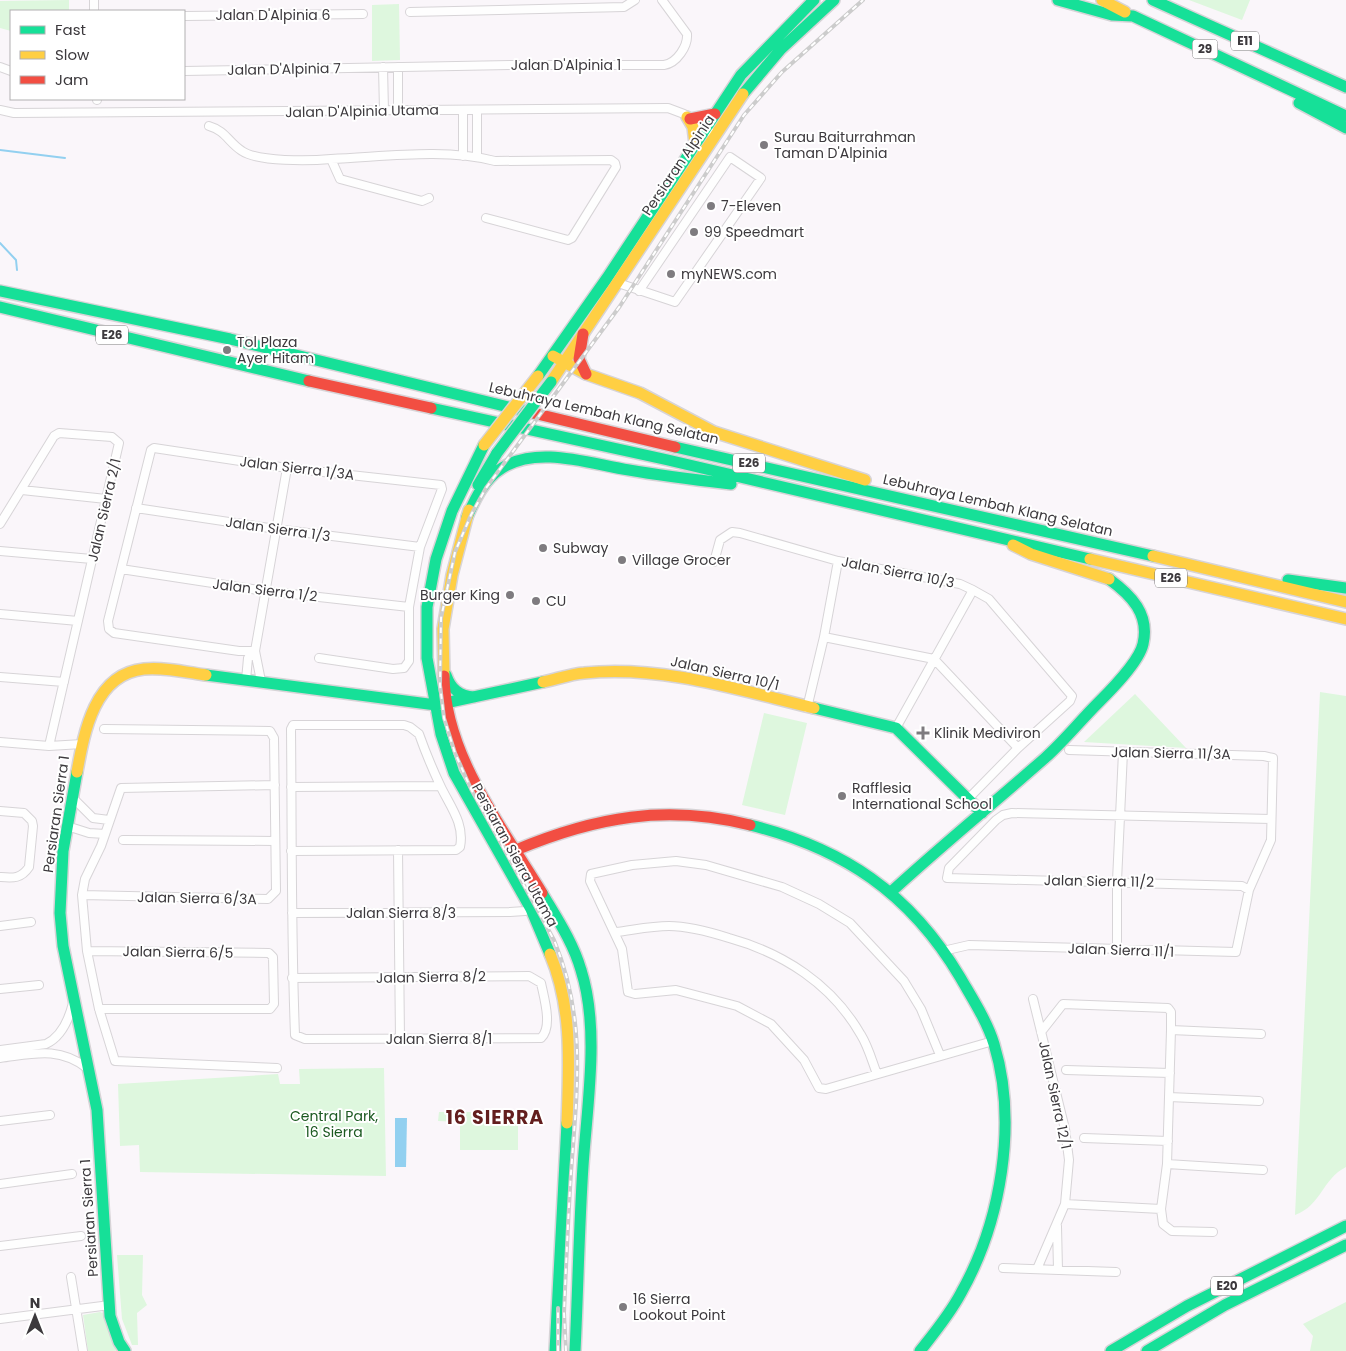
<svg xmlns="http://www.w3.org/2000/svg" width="1346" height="1351" font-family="Poppins,sans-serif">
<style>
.green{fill:#def7de}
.water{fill:#92d0f0}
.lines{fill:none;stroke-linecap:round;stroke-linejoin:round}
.stream{stroke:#92d0f0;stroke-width:2}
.street-casing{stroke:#d7d4d7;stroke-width:10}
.fast-casing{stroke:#d7d4d7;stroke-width:14}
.slow-casing{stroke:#d7d4d7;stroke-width:14}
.jam-casing{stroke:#d7d4d7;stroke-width:14}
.street{stroke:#fefefe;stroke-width:8}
.fast{stroke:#16e098;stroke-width:11}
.slow{stroke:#ffcf43;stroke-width:11}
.jam{stroke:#f24e42;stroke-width:11}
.rail-casing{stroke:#ccc;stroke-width:4}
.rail{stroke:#fff;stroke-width:2;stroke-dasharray:5.5;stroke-linecap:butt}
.fast-bridge-casing{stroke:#d7d4d7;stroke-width:14;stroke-linecap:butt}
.slow-bridge-casing{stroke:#d7d4d7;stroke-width:14;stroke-linecap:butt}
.fast-bridge{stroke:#16e098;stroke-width:11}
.slow-bridge{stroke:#ffcf43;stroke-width:11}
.poi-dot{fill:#7e7b7f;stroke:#fff;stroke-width:2}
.labels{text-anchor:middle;stroke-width:4;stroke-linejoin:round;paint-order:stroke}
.shield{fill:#fff;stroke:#767477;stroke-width:1}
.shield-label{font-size:12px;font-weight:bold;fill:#3c393d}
.street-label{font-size:14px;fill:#3c393d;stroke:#fff}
.poi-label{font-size:14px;fill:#3c393d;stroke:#fff;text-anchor:start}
.park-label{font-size:14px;fill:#1b5920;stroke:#fff}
.district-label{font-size:19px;font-weight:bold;letter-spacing:1px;fill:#631e1e;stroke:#fff}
</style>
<rect width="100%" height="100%" fill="#faf6fa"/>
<path class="green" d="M69,0V11H11V31L0,28V1Z
M1189,0H1250L1242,20Z
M399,4L400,60L372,61V5Z
M1320,692L1346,696V1167C1322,1179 1322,1205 1295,1215Z
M1135,694L1186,748L1084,742Z
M764,713L807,723L785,815L742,805Z
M384,1068L386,1176L140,1172L139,1145L120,1146L118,1084L278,1074L280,1084H300L299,1069Z
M439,1112H518V1150H460V1122L438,1121Z
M117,1255H143L142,1295L147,1305L137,1313L138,1345H132L122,1319Z
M1346,1302V1351H1310L1313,1336L1303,1324Z
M100,1312L103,1313L116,1351H88L83,1315Z"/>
<path class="water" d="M395,1118H407L406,1167H395Z"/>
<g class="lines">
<path class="stream" d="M0,150L65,158
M0,243L16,260L17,270"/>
<defs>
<path id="street" d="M94,0V11
M410,12L624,7L635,0
M184,16L363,14
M0,67L11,71
M383,67L384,111
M184,71L512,65H664C677,63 688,46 687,34L662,0
M97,99V100
M0,110L14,113L668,108L684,114L716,136
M463,110V156
M477,110V156
M398,111V67
M209,126C226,131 228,142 242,151C258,162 310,161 331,159
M429,198L422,201L340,179L331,159C384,157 443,148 495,161L611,160L615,163L616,167L572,238L568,240L486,218
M618,283L675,302L761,178L730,157L639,291
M22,490L106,499
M136,508L276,529L420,547
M0,524L54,436L59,433L112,437L119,443L49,746
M0,551L92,559
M714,562L720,540L732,532L740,533L838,561L960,584L973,590L989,599L1072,696L1070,701L1018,748L967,800
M121,569L265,591L409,607
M0,614L78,621
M824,637L934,659L1018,748
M255,651H239L114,633L109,629L108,621L151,450L154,448L287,468L441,485L442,489L420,547L409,607V661L404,668L393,669L319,658
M0,677L64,682
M246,680L248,658L255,651
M261,681L255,651L287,468
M807,708L824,637L838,561
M896,728L973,590
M0,742L49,746L82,744
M275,785L121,788L101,846L85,879L82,895L87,951L99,1009L115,1061L277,1068
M291,787L440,786
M72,797L93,818L109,820
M0,811L24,813L32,821L33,826L29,867C21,879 13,878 0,877
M67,826L89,833L105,834
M123,840L275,841
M398,850L400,1039
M291,851L456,850L460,847C465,823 449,805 440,785C432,768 425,751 419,734L410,727L404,725H293L291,729C292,831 291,933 295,1035L305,1039L541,1038C553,1027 544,998 541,983L529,976L292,978
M1249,890L1242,886L947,878L949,868L996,820L1003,815L1012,813L1271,819
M82,895L268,899L276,891L274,738L270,731L104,729
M292,913L510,912L525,911L548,904
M0,926L31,922
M616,932C633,930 651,926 669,926C689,926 710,932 729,938C783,953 832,984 861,1035C868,1046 872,1061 877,1074
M1117,950V881L1123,752
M87,951L269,953L273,957L274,1004L270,1009H99
M943,951L969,945L1236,952L1249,890L1271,840L1273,758L1264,756L1069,750
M0,989L39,985
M1033,999L1065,1129L1069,1160L1065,1204L1037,1269
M1171,1030L1261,1034
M1041,1032L1063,1004L1168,1008L1171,1012V1030L1167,1164L1161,1209L1163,1224L1172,1231L1213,1232
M0,1050L46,1044C61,1037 69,1019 73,1003
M940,1055L921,1009L904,981L850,923L819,904L782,887L706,865L676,861L632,865L591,874L590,881L622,949L628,992L635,994L676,990L737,1006L771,1024L804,1060L819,1088L826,1089L993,1041
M0,1058C33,1054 58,1046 87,1068
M1066,1070L1170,1073
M1169,1097L1259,1101
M0,1121L50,1115
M1084,1138L1168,1141
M1167,1164L1263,1170
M0,1184L72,1174
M1065,1204L1161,1209
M1057,1226L1058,1270
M0,1246L81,1236
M1003,1268L1116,1272
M71,1277L83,1351
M0,1319L110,1305"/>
<path id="fast" d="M1058,0L1112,15L1133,16L1346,116
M1153,0L1346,87
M743,94L781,49L834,0
M1299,103L1346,128
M0,291L230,339L533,413
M0,307L309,381
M538,376L607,278L741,75L814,0
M431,408L668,460L1090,559
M484,445L452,511L436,559L427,607V658L441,734L454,773L531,909L550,954
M675,447L1153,556
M478,485L497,453
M467,517C475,499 484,479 502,468C538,445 590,464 629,470C663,476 697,480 731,484
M1288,580L1346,588
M206,675L436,705L543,682
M446,675C451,689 459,696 474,697
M814,708L896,728L982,813
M77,772L63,851L60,913L63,946L97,1110L110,1316L119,1342L125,1351
M750,825C843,848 910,893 960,977C972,998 987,1021 994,1044C1018,1123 1001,1222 961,1293C950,1314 935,1332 920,1351
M891,892C941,846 994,803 1045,758C1064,741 1080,721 1098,703C1111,690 1139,662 1143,644C1150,614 1131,595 1109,579
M542,893C556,917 573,942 581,970C600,1029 587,1105 583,1166C579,1227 578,1289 575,1351
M555,1351L567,1123
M1111,1351L1187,1306L1346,1226
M1147,1351L1225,1305L1346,1245"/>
<path id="slow" d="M1102,0L1125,12
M687,117L693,127L695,144
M553,356L586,374L640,393L714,432L865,480
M551,382L743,94
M1013,545L1031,554L1109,579
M1153,556L1346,602
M1090,559L1346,619
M444,676L443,629L452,575L469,510
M543,682C557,679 571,674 584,673C663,665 739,690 814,708
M77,772C84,733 94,674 144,669C164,667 186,672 206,675
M550,954C573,1008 569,1066 567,1123"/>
<path id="jam" d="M690,119L715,114
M583,334L579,359L586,374
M309,381L431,408
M533,413L675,447
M444,676C445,755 502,827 542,893
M516,850C595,817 666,804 750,825"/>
</defs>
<use href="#street" class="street-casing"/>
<use href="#fast" class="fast-casing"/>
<use href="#slow" class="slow-casing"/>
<use href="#jam" class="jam-casing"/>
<use href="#street" class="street"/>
<use href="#fast" class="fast"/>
<use href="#slow" class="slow"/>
<use href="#jam" class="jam"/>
<defs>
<path id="rail" d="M558,1351V1308
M566,1351L564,1313C566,1266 568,1219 571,1173C577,1089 587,1019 554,940L471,789L455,753L444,718L440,685L441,618L455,552L471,515L486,488L620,306L744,115L782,72L863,0"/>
</defs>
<use href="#rail" class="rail-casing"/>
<use href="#rail" class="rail"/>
<defs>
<path id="fast-bridge" d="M497,453L551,382"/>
<path id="slow-bridge" d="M484,445L538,376"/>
</defs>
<use href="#fast-bridge" class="fast-bridge-casing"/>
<use href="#slow-bridge" class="slow-bridge-casing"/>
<use href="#fast-bridge" class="fast-bridge"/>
<use href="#slow-bridge" class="slow-bridge"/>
</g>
<g class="poi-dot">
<circle cx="764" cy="145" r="5"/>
<circle cx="711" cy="206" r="5"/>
<circle cx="694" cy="232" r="5"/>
<circle cx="671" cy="274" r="5"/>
<circle cx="227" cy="350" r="5"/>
<circle cx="543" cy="548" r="5"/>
<circle cx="622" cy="560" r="5"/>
<circle cx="510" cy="595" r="5"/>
<circle cx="536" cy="601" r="5"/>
<path d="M920.5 725.5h5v5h5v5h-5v5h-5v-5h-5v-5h5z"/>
<circle cx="842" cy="796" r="5"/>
<circle cx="623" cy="1307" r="5"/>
</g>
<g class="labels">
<g class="shield">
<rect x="1231" y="31.5" width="28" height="19" rx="4"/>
<rect x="1192.5" y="39.5" width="25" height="19" rx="4"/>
<rect x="96" y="325.5" width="32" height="19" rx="4"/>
<rect x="733" y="453.5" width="32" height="19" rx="4"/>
<rect x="1155" y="568.5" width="32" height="19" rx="4"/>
<rect x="1211" y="1276.5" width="32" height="19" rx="4"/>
</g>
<g class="shield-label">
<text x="1245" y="45">E11</text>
<text x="1205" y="53">29</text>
<text x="112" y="339">E26</text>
<text x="749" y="467">E26</text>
<text x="1171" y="582">E26</text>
<text x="1227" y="1290">E20</text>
</g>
<g class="street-label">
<text x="273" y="20">Jalan D'Alpinia 6</text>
<text x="566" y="70">Jalan D'Alpinia 1</text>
<text transform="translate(284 69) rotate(-1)" y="5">Jalan D'Alpinia 7</text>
<text transform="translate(362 111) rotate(-1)" y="5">Jalan D'Alpinia Utama</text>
<text transform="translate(678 165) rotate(-56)" y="5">Persiaran Alpinia</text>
<text transform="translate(604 413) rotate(13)" y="5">Lebuhraya Lembah Klang Selatan</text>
<text transform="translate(297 468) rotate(7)" y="5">Jalan Sierra 1/3A</text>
<text transform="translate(998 505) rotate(13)" y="5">Lebuhraya Lembah Klang Selatan</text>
<text transform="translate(104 510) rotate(-77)" y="5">Jalan Sierra 2/1</text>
<text transform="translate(278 529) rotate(8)" y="5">Jalan Sierra 1/3</text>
<text transform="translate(898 572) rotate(11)" y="5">Jalan Sierra 10/3</text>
<text transform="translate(265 590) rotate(7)" y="5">Jalan Sierra 1/2</text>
<text transform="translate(725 673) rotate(13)" y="5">Jalan Sierra 10/1</text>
<text transform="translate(1171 753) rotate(1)" y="5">Jalan Sierra 11/3A</text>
<text transform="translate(56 814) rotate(-82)" y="5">Persiaran Sierra 1</text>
<text transform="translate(515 855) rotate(61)" y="5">Persiaran Sierra Utama</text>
<text transform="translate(1099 881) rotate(1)" y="5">Jalan Sierra 11/2</text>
<text transform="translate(197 898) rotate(1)" y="5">Jalan Sierra 6/3A</text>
<text x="401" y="918">Jalan Sierra 8/3</text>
<text transform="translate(1121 950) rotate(2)" y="5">Jalan Sierra 11/1</text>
<text transform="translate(178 952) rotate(1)" y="5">Jalan Sierra 6/5</text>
<text transform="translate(431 977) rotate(-1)" y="5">Jalan Sierra 8/2</text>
<text x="439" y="1044">Jalan Sierra 8/1</text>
<text transform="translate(1055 1095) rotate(78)" y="5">Jalan Sierra 12/1</text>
<text transform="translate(89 1218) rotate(-94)" y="5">Persiaran Sierra 1</text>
</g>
<g class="poi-label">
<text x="774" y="142">Surau Baiturrahman<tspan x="774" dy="16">Taman D'Alpinia</tspan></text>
<text x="721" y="211">7-Eleven</text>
<text x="704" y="237">99 Speedmart</text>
<text x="681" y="279">myNEWS.com</text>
<text x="237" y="347">Tol Plaza<tspan x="237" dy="16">Ayer Hitam</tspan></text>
<text x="553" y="553">Subway</text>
<text x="632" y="565">Village Grocer</text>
<text x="500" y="600" text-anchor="end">Burger King</text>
<text x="546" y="606">CU</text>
<text x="934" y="738">Klinik Mediviron</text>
<text x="852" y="793">Rafflesia<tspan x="852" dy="16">International School</tspan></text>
<text x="633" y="1304">16 Sierra<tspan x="633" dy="16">Lookout Point</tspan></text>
</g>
<g class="park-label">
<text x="334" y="1121">Central Park,<tspan x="334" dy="16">16 Sierra</tspan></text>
</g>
<g class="district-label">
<text x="495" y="1124">16 SIERRA</text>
</g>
</g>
<rect x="10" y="10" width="175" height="90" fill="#ffffff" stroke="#b1b0b1"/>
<rect x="20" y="26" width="25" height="8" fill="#16e098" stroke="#b1b0b1"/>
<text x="55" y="35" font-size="15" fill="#3c393d">Fast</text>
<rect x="20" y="51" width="25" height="8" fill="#ffcf43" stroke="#b1b0b1"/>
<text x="55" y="60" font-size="15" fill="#3c393d">Slow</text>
<rect x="20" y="76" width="25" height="8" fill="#f24e42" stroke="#b1b0b1"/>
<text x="55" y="85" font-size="15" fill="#3c393d">Jam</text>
<g transform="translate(35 1316)" stroke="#ffffff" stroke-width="4" paint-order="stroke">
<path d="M0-4L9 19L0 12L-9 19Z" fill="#3c393d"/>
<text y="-8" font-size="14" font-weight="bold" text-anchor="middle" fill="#3c393d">N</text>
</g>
</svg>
